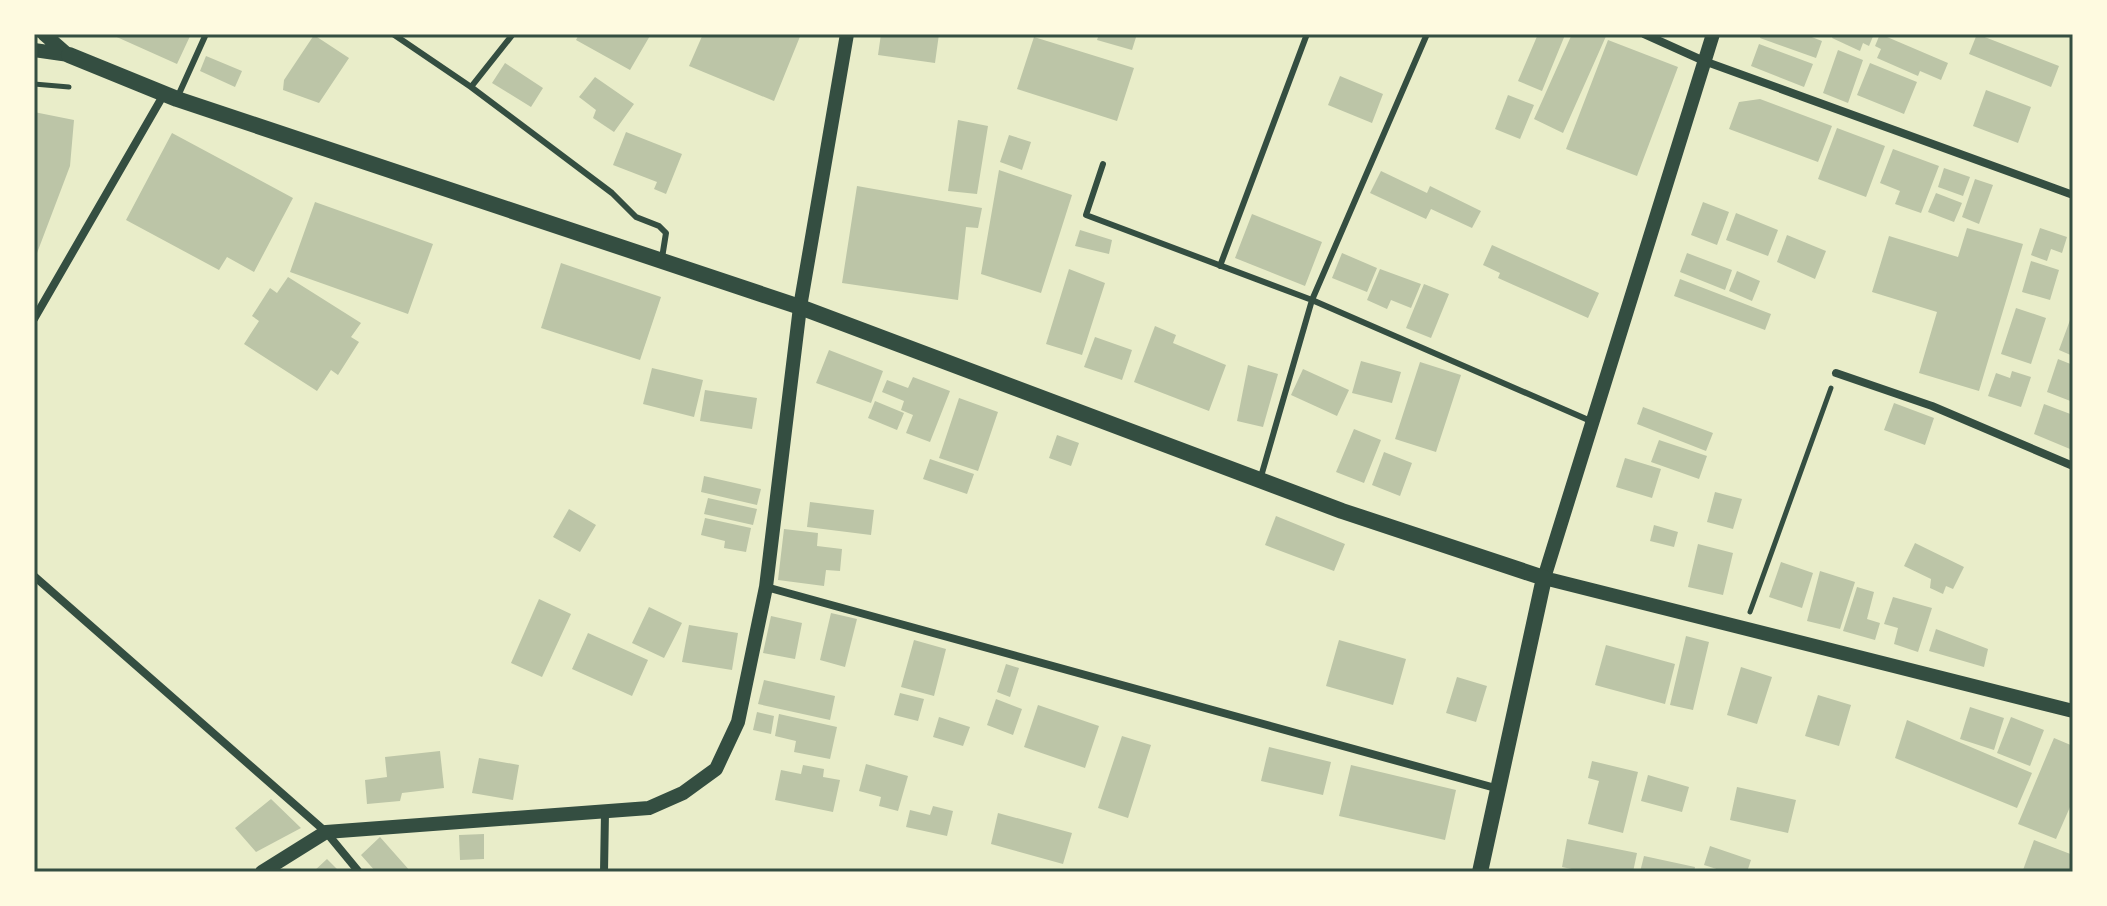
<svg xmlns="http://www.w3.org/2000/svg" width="2107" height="906" font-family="Signika,sans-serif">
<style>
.building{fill:#bcc5a7}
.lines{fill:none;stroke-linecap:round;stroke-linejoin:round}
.path{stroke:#344e41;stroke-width:5}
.service{stroke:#344e41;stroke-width:6}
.minor{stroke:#344e41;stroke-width:8}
.tertiary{stroke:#344e41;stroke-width:14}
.secondary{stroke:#344e41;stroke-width:16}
.neatline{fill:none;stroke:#344e41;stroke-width:3}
</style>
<rect width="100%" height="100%" fill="#e9edc9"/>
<path class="building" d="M110,34H191L177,64Z
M579,34H651L630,70L576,40Z
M703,34H801L774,101L689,66Z
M881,34H939L935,63L878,55Z
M1099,34H1137L1132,50L1097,40Z
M1538,34L1565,35L1542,91L1518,81Z
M1572,34H1607L1563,133L1534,119Z
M1761,34H1804L1822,41L1816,58L1760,38Z
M1834,34H1874L1869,46L1863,43L1860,51L1832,38Z
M1880,34L1948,63L1941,80L1920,71L1918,76L1877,58L1881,49L1875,46Z
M1977,34L2059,66L2051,87L1969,54Z
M314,35L349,58L319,103L283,90L284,80Z
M1034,37L1134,68L1117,121L1017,89Z
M1608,40L1678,67L1637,176L1566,149Z
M1759,44L1813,64L1804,87L1751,66Z
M1838,50L1863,60L1848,103L1823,93Z
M206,56L242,71L235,87L200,71Z
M505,63L543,88L531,107L492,83Z
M1870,63L1917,82L1904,114L1857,95Z
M1340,76L1383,94L1372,123L1328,105Z
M595,77L634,104L614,132L593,118L596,110L579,97Z
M1986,90L2031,107L2018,143L1973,126Z
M1508,95L1534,105L1520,139L1495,129Z
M1760,99L1832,126L1818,162L1729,129L1739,102Z
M34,112L74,120L70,166L34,261Z
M958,120L988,126L977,194L948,191Z
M1837,128L1885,146L1866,197L1818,179Z
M626,132L682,154L666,194L654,189L657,182L613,165Z
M172,133L293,198L254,272L227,257L219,270L126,220Z
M1009,135L1031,142L1022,170L1000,162Z
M1893,149L1939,166L1921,213L1895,204L1900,191L1880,183Z
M1944,168L1970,177L1963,196L1938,187Z
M999,170L1072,195L1041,293L981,274Z
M1381,171L1427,193L1430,186L1481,211L1472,228L1431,209L1426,219L1370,193Z
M1975,179L1993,185L1979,224L1962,217Z
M857,186L982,208L978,228L966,227L958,300L842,283Z
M1936,193L1962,203L1954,222L1928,212Z
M315,202L433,244L408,314L290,272Z
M1703,202L1729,212L1717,245L1691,235Z
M1736,213L1778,230L1768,256L1726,240Z
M1252,214L1322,242L1305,286L1235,258Z
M1967,228L2023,244L1979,391L1919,373L1937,312L1872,292L1889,236L1958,257Z
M2040,228L2067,237L2062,253L2051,249L2047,261L2031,255Z
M1080,230L1112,240L1109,254L1075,246Z
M1787,235L1826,251L1815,279L1777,262Z
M1492,245L1599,293L1588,318L1498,278L1500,273L1483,265Z
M1342,253L1377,268L1367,292L1332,278Z
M1687,253L1732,270L1725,290L1680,272Z
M2031,261L2059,270L2050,300L2022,292Z
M561,263L661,297L640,360L541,328Z
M1069,269L1105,283L1082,355L1046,344Z
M1380,269L1421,284L1411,308L1391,300L1387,309L1367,300Z
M1737,271L1760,281L1752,301L1729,291Z
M288,277L361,323L351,337L359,342L338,375L331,370L317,391L244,344L259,321L252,316L270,288L277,293Z
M1680,279L1771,314L1765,330L1674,296Z
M1424,284L1449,294L1431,338L1406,328Z
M2016,308L2046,318L2031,364L2001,354Z
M2073,312V356L2059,350Z
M1155,326L1176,335L1173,343L1226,365L1209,411L1134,382Z
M1095,337L1132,350L1122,380L1084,367Z
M829,350L883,371L871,403L816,383Z
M2058,359L2073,365V402L2047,392Z
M1361,361L1401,372L1392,403L1352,393Z
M1420,362L1461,375L1436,452L1395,439Z
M1248,365L1278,374L1263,427L1237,421Z
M652,368L703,380L694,417L643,404Z
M1303,369L1349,390L1337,416L1291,395Z
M2012,371L2031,377L2021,407L1988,396L1996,373L2010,378Z
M913,377L950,391L930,442L906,433L913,415L901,410L904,401L882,392L887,380L908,388Z
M705,390L757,398L752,429L700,421Z
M959,398L998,412L978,471L939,458Z
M875,401L904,413L897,430L868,418Z
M1894,403L1934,418L1925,445L1884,430Z
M2044,404L2073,415L2070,449L2034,434Z
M1643,407L1713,433L1706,451L1637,424Z
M1354,429L1381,440L1364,483L1336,472Z
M1057,435L1079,443L1071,466L1049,458Z
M1659,440L1707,456L1699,479L1651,462Z
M1384,452L1412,463L1400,496L1372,485Z
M1625,458L1661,469L1652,498L1616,487Z
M930,459L974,474L967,494L923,479Z
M704,476L761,489L757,505L701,492Z
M1715,492L1742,499L1733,529L1707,522Z
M708,498L757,509L753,525L704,514Z
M810,502L874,510L871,535L807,527Z
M569,509L596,525L580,552L553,537Z
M1276,516L1345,544L1334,571L1265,545Z
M705,518L751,528L746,552L724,548L725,541L701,535Z
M1654,525L1678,532L1674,547L1650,541Z
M784,529L818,533L817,546L842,549L840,571L826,570L824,586L778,580Z
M1915,543L1964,567L1953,589L1946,586L1943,594L1930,588L1931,579L1904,566Z
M1698,544L1733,553L1723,595L1688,587Z
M1781,562L1813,573L1802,608L1769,597Z
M1820,571L1855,582L1840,629L1807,621Z
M1857,587L1874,592L1867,619L1880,623L1875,640L1843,631Z
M1893,597L1932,608L1918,652L1894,644L1898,628L1884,624Z
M539,599L571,614L542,677L511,663Z
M649,607L682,623L664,658L632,643Z
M831,613L857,619L845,667L820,660Z
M771,616L802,623L795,659L763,653Z
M689,625L738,633L732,670L682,662Z
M1936,629L1988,649L1984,667L1929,651Z
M588,633L648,660L632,696L572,669Z
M1686,636L1709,642L1693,710L1670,705Z
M914,640L946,649L934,696L901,687Z
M1339,640L1406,659L1393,705L1326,686Z
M1606,645L1675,664L1665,704L1595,685Z
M1006,664L1019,668L1010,697L997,692Z
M1741,667L1772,677L1757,724L1727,715Z
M1457,677L1487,686L1476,722L1446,713Z
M764,680L835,696L830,720L758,704Z
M900,693L924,699L918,721L894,715Z
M1818,695L1851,705L1839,746L1805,736Z
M996,699L1022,709L1013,735L987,725Z
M1038,705L1099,726L1085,768L1024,747Z
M1970,707L2004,718L1994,750L1960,739Z
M757,712L774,716L771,734L753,730Z
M779,714L837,727L830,759L794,752L796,741L775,736Z
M939,717L970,727L963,746L933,737Z
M2011,717L2044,730L2030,766L1997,753Z
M1907,720L2032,773L2017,808L1895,758Z
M1122,736L1151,745L1128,818L1098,808Z
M2054,738L2073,746V808L2070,807L2056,839L2018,824Z
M1269,747L1331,762L1323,795L1261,781Z
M440,751L444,788L402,793L400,801L367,804L365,780L387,777L385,757Z
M479,758L519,765L513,800L472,793Z
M1592,761L1638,772L1623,833L1588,824L1599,781L1588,778Z
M866,764L908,776L898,811L879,806L881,797L859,791Z
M803,765L824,769L823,777L840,780L833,812L775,800L781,770L801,774Z
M1351,765L1456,790L1445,840L1339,816Z
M1648,775L1689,787L1682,812L1641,801Z
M1737,787L1796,800L1788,833L1730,820Z
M271,799L301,828L256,852L235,828Z
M933,806L953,811L947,836L906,827L910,810L930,815Z
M998,813L1072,833L1063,864L991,844Z
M484,834V859L460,860L459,835Z
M380,837L411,872H376L361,855Z
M1567,839L1637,853L1633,872H1586L1562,867Z
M2034,840L2073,855V872L2023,870Z
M1710,846L1751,860L1747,872H1726L1704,865Z
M1644,856L1695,867L1694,872H1640Z
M327,859L340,872H313Z"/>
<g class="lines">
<path class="path" d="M34,84L69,87
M1750,612L1831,388"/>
<path class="service" d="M393,34L471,87L612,193L636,217L659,226L666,233L662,258
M471,87L513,34
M178,96L206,34
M1103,164L1086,215L1312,300L1593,422
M1220,266L1307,34
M1260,480L1312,300L1427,34"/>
<path class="minor" d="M1644,34L1704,61L2073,195
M34,319L164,94
M1836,373L1932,406L2073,466
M34,576L326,832L359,872
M766,587L1499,789
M604,872L605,812"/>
<path class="tertiary" d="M44,34L68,55
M1713,34L1544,578L2073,711
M34,50L69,55
M262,872L326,832L649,808L683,793L716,769L738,722L766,587L800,307L847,34"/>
<path class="secondary" d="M69,55L177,99L800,307L1342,511L1544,578L1480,872"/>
</g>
<rect width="2107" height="906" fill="none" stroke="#fefae0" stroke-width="72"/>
<rect x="36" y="36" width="2035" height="834" class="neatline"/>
</svg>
